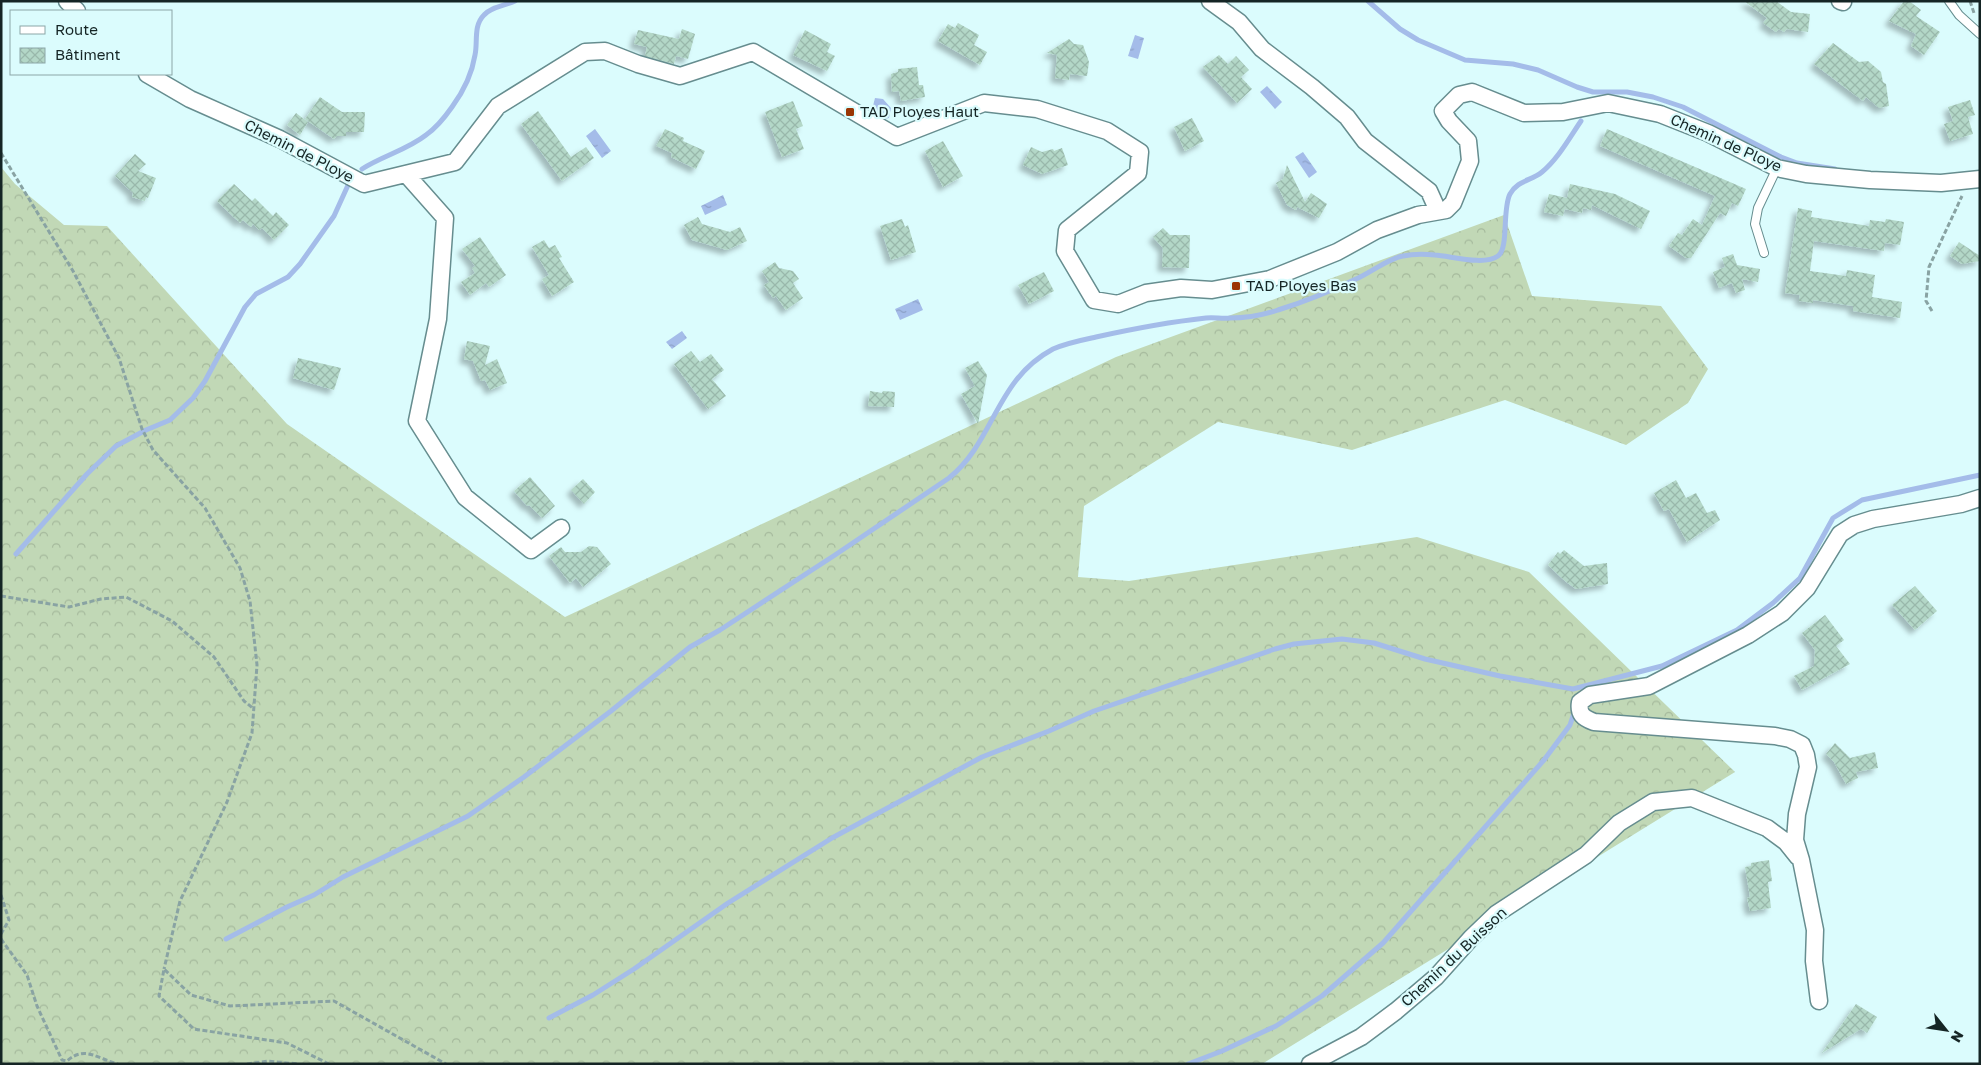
<svg xmlns="http://www.w3.org/2000/svg" width="1981" height="1065" font-family="'Golos Text',sans-serif">
<style>
.forest{fill:url(#forest-crowns)}
.water{fill:url(#water-ripples)}
.lines{fill:none;stroke-linecap:round;stroke-linejoin:round}
.stream{stroke:#a4bce9;stroke-width:5}
.building{fill:url(#building-cross-hatch);filter:url(#shadow)}
.service-casing{stroke:#668d8f;stroke-width:10}
.minor-casing{stroke:#668d8f;stroke-width:19}
.path{stroke:#89a3a3;stroke-width:3;stroke-dasharray:5 2.5;stroke-linecap:butt}
.service{stroke:#fff;stroke-width:8}
.minor{stroke:#fff;stroke-width:16}
.poi-dot{fill:#9a3504;stroke:#dbfcfd;stroke-width:2}
.labels{text-anchor:middle;stroke-width:4.5;stroke-linejoin:round;paint-order:stroke}
.poi-label{font-size:15px;fill:#152525;stroke:#dbfcfd;text-anchor:start}
.street-label{font-size:15px;fill:#152525;stroke:#dbfcfd}
</style>
<defs>
<pattern id="forest-crowns" width="20" height="18" patternUnits="userSpaceOnUse" patternTransform="scale(1.25)"><rect width="20" height="18" fill="#c1d8b6"/><path d="M2 6a3 3 0 1 1 6 0M12 15a3 3 0 1 1 6 0" fill="none" stroke="#a5b99c"/></pattern>
<pattern id="water-ripples" width="26" height="14" patternUnits="userSpaceOnUse" patternTransform="scale(1.25)"><rect width="26" height="14" fill="#a4bce9"/><path d="M2 4q2-2 4 0t4 0M15 11q2-2 4 0t4 0" fill="none" stroke="#8ca1c8"/></pattern>
<pattern id="building-cross-hatch" width="8" height="8" patternUnits="userSpaceOnUse" patternTransform="scale(1.25)"><rect width="8" height="8" fill="#b3d7c7"/><path d="M0 0l8 8M0 8l8-8" fill="none" stroke="#99b8ab"/></pattern>
<filter id="shadow"><feDropShadow dx="-4.5" dy="4.5" stdDeviation="2.5" flood-color="#0004"/></filter>
</defs>
<rect width="100%" height="100%" fill="#dbfcfd"/>
<path class="forest" d="M1,167L15,184L64,225L107,226L287,424L565,617L1116,357L1504,215L1532,296L1661,306L1708,369L1688,403L1626,445L1505,400L1352,450L1218,422L1084,506L1078,577L1129,581L1417,537L1529,572L1735,772L1262,1064H1Z"/>
<path class="water" d="M1135,35L1144,38L1138,59L1128,56Z
M1267,86L1282,102L1275,109L1260,92Z
M875,98L883,99L891,108L889,118L878,121L873,106Z
M595,129L611,151L602,158L586,136Z
M1303,152L1317,172L1309,178L1295,157Z
M723,195L727,205L705,215L701,206Z
M918,299L923,310L900,320L895,309Z
M682,331L687,338L672,349L666,342Z"/>
<g class="lines">
<path class="stream" d="M1368,1L1400,29L1418,40L1465,60L1513,64L1538,70L1577,87L1593,92H1627L1653,97L1683,107L1781,157L1797,163L1835,169
M362,169C382,156 407,150 426,135C436,128 445,117 452,107C463,92 472,74 475,55C478,42 473,26 484,15C491,7 504,6 515,1
M16,554L87,474L116,446L146,430L170,420L193,398L205,381L245,307L256,294L288,277L300,264L334,216L349,183
M226,939L287,907L314,895L343,877L468,816L524,777L611,711L690,647L720,630L835,555L949,478C995,441 995,380 1053,349C1066,343 1082,340 1096,337C1132,329 1169,322 1206,318C1214,317 1222,319 1230,318C1246,318 1263,315 1278,310C1304,302 1331,291 1356,279C1370,273 1389,258 1403,256C1412,254 1425,254 1435,255C1451,256 1484,266 1498,256C1509,248 1502,209 1510,194C1518,180 1531,181 1542,172C1558,159 1570,137 1581,121
M549,1018L593,995L634,969L728,903L832,838L982,757L1049,731L1094,711L1275,649L1294,644L1342,639L1374,643L1425,659L1500,676L1573,689L1662,666L1737,630L1773,603L1800,578L1833,518L1862,500L1980,475
M1188,1064L1222,1051L1276,1026L1322,996L1383,943L1544,760L1570,725L1575,710"/>
</g>
<path class="building" d="M1744,1H1776L1791,12L1810,14L1808,32L1787,29L1784,32L1779,29L1776,32L1763,23L1767,18Z
M1904,1H1909L1921,10L1916,16L1940,32L1924,55L1911,46L1916,34L1889,21Z
M958,23L979,35L974,45L987,52L980,65L938,41L948,24L955,28Z
M682,29L695,34L688,59L676,56L674,64L645,56L647,47L634,44L638,30L679,39Z
M805,30L831,44L827,52L835,56L827,71L793,55Z
M1069,39L1074,44L1083,45L1089,62L1087,76L1070,74L1069,80L1055,78L1057,55L1047,53Z
M1833,43L1859,62L1868,61L1881,72L1883,82L1886,84L1889,106L1879,108L1866,97L1863,101L1814,64Z
M1219,55L1228,64L1236,56L1249,70L1241,77L1252,89L1237,103L1203,67Z
M917,67L919,85H923L925,97L901,101L899,91L892,92L891,74L898,72V69Z
M320,97L342,112H365L364,132H346V136H337L334,139L305,119Z
M1970,100L1975,115L1968,117L1973,134L1950,141L1944,124L1953,121L1948,107Z
M793,101L803,126L796,129L804,149L782,157L765,112Z
M538,111L571,157L586,147L594,158L562,181L521,124Z
M296,113L308,122L300,135L287,125Z
M1192,118L1204,141L1185,151L1174,127Z
M665,129L684,138L683,141L705,151L696,169L671,157L672,153L656,146Z
M1607,129L1746,189L1738,206L1732,203L1726,216L1720,213L1691,258H1686L1669,246L1678,233L1682,235L1693,219L1702,225L1715,196L1600,146Z
M943,141L963,176L943,187L925,151Z
M1031,147L1042,152L1053,149L1054,151L1062,148L1068,165L1042,174L1023,165Z
M135,154L146,164L138,171L156,178L148,198L146,197L145,201L132,197L133,193L115,176Z
M1287,165L1305,202L1311,193L1327,204L1319,218L1297,207L1296,210L1287,205L1276,183L1283,179Z
M234,184L252,201L255,198L273,216L276,212L289,225L274,240L262,228L259,230L253,224L251,227L243,220L240,223L217,201Z
M1570,184L1615,194L1650,211L1641,229L1592,205L1591,210L1583,208L1582,213L1565,209L1566,203L1563,216L1544,212L1549,194L1567,198Z
M1798,208L1812,211L1811,217L1869,226L1870,220L1885,222L1886,219L1904,222L1900,245L1885,243L1884,251L1814,241L1810,271L1846,276L1847,270L1875,275L1872,297L1902,302L1900,318L1853,311V306L1813,300V303L1799,301L1800,295L1785,293Z
M698,217L702,224L730,232L740,227L747,241L727,250L692,240L684,225Z
M902,219L905,227L908,225L916,252L891,260L880,226Z
M1163,228L1170,235H1190L1189,268L1162,267L1163,248L1153,237Z
M480,237L506,275L489,287L486,283L470,295L461,282L475,273L472,268L475,266L462,249Z
M544,240L549,248L555,245L562,257L559,258L574,282L552,296L542,279L549,275L532,247Z
M1959,242L1980,256V261L1962,264L1950,256Z
M1733,254L1737,265L1760,269L1758,282L1742,279L1745,290L1736,293L1732,283L1719,288L1713,272L1725,267L1722,258Z
M775,262L779,268L793,271L799,279L793,283L803,298L786,310L776,296L773,298L764,285L769,282L762,271Z
M1044,272L1054,291L1029,304L1018,285Z
M467,341L490,346L485,365L497,359L507,383L490,390L485,380L481,381L473,361L464,359Z
M691,351L700,362L711,354L724,370L712,379L726,396L708,409L674,364Z
M298,358L341,368L334,390L293,378Z
M978,361L987,375L978,424L961,394L975,386L965,368Z
M870,391L882,393L883,391L895,392L894,407L868,406Z
M530,477L555,506L542,518L529,505L527,506L514,491Z
M583,479L595,492L584,504L571,490Z
M1676,480L1686,498L1696,493L1707,513L1715,510L1720,520L1687,542L1669,509L1664,511L1654,493Z
M589,546L597,547L611,564L583,587L576,578L570,583L549,556L561,547L565,552H581Z
M1564,550L1584,566L1607,563L1608,584L1576,589L1565,581L1548,565L1558,552L1560,554Z
M1915,586L1937,611L1915,630L1892,605Z
M1825,615L1844,640L1836,646L1850,664L1802,690L1794,676L1814,666L1815,650L1802,633Z
M1835,743L1850,758L1875,752L1878,768L1856,772L1858,778L1846,784L1834,762L1826,754Z
M1769,860L1772,881L1768,882L1771,908L1750,911L1747,898L1750,897L1745,867L1751,866V863Z
M1856,1004L1877,1017L1867,1033L1861,1029L1822,1053Z"/>
<g class="lines">
<defs>
<path id="service" d="M1949,1L1959,15L1980,34
M1764,253L1755,224L1758,208L1777,168"/>
<path id="minor" d="M67,1L77,11
M1210,1L1239,22L1262,49L1312,87L1347,117L1365,141L1429,191L1438,211
M1840,1L1843,2
M147,74L190,99L280,139L364,184L455,162L498,106L585,52L605,51L638,64L680,76L753,52L897,137L984,103L1037,109L1107,131L1140,152L1138,173L1067,230L1065,251L1094,300L1118,304L1146,293L1181,288L1212,290L1270,279L1337,252L1377,230L1418,215L1446,210L1453,203L1470,161L1468,141L1449,121L1443,111L1459,95L1472,92L1524,113L1563,112L1608,103L1660,114L1708,133L1777,168L1806,174L1870,180L1941,183L1980,179
M406,174L445,218L438,319L417,421L465,497L531,550L561,528
M1819,1001L1814,961L1815,930L1801,860L1795,840L1797,814L1808,767L1806,755L1802,745L1790,739L1775,736L1594,722C1583,718 1578,714 1580,702L1590,695L1649,686L1748,635L1782,613L1807,588L1840,534L1854,525L1873,519L1961,504L1980,498
M1310,1064L1361,1037L1396,1011L1436,977L1471,938L1496,914L1586,855L1619,823L1653,802L1692,798L1767,828L1786,842L1798,857"/>
</defs>
<use href="#service" class="service-casing"/>
<use href="#minor" class="minor-casing"/>
<path class="path" d="M1970,1L1974,13
M1,153L73,271L119,358L142,429L153,450L205,508L240,568L250,601L257,665L252,733L227,802L180,901L164,969
M1932,311L1926,301L1929,267L1962,196
M1,596L69,607L101,599L126,597L172,621L214,657L244,701L254,709
M1,895L9,920L1,934
M1,939L27,975L37,1006L62,1060L67,1061C85,1045 98,1059 118,1064
M247,1064L268,1061L298,1064
M329,1064L287,1043L194,1029L159,996L164,969L191,995L230,1006L334,1001L446,1064"/>
<use href="#service" class="service"/>
<use href="#minor" class="minor"/>
</g>
<g class="poi-dot">
<rect x="845" y="107" width="10" height="10" rx="2.5"/>
<rect x="1231" y="281" width="10" height="10" rx="2.5"/>
</g>
<g class="labels">
<g class="poi-label">
<text x="860" y="117">TAD Ployes Haut</text>
<text x="1246" y="291">TAD Ployes Bas</text>
</g>
<g class="street-label">
<text transform="translate(1726 143) rotate(24)" y="5">Chemin de Ploye</text>
<text transform="translate(299 151) rotate(27)" y="5">Chemin de Ploye</text>
<text transform="translate(1454 957) rotate(-43)" y="5">Chemin du Buisson</text>
</g>
</g>
<rect width="1981" height="1065" fill="none" stroke="#152525" stroke-width="5"/>
<rect x="10" y="10" width="162" height="65" fill="#dbfcfd" stroke="#8ca6a7"/>
<rect x="20" y="26" width="25" height="8" fill="#ffffff" stroke="#8ca6a7"/>
<text x="55" y="35" font-size="15" fill="#152525">Route</text>
<rect x="20" y="48" width="25" height="15" fill="url(#building-cross-hatch)" stroke="#8ca6a7"/>
<text x="55" y="60" font-size="15" fill="#152525">Bâtiment</text>
<g transform="translate(1946 1030) rotate(120)" stroke="#dbfcfd" stroke-width="4" paint-order="stroke">
<path d="M0-4L9 19L0 12L-9 19Z" fill="#152525"/>
<text y="-8" font-size="14" font-weight="bold" text-anchor="middle" fill="#152525">N</text>
</g>
</svg>
